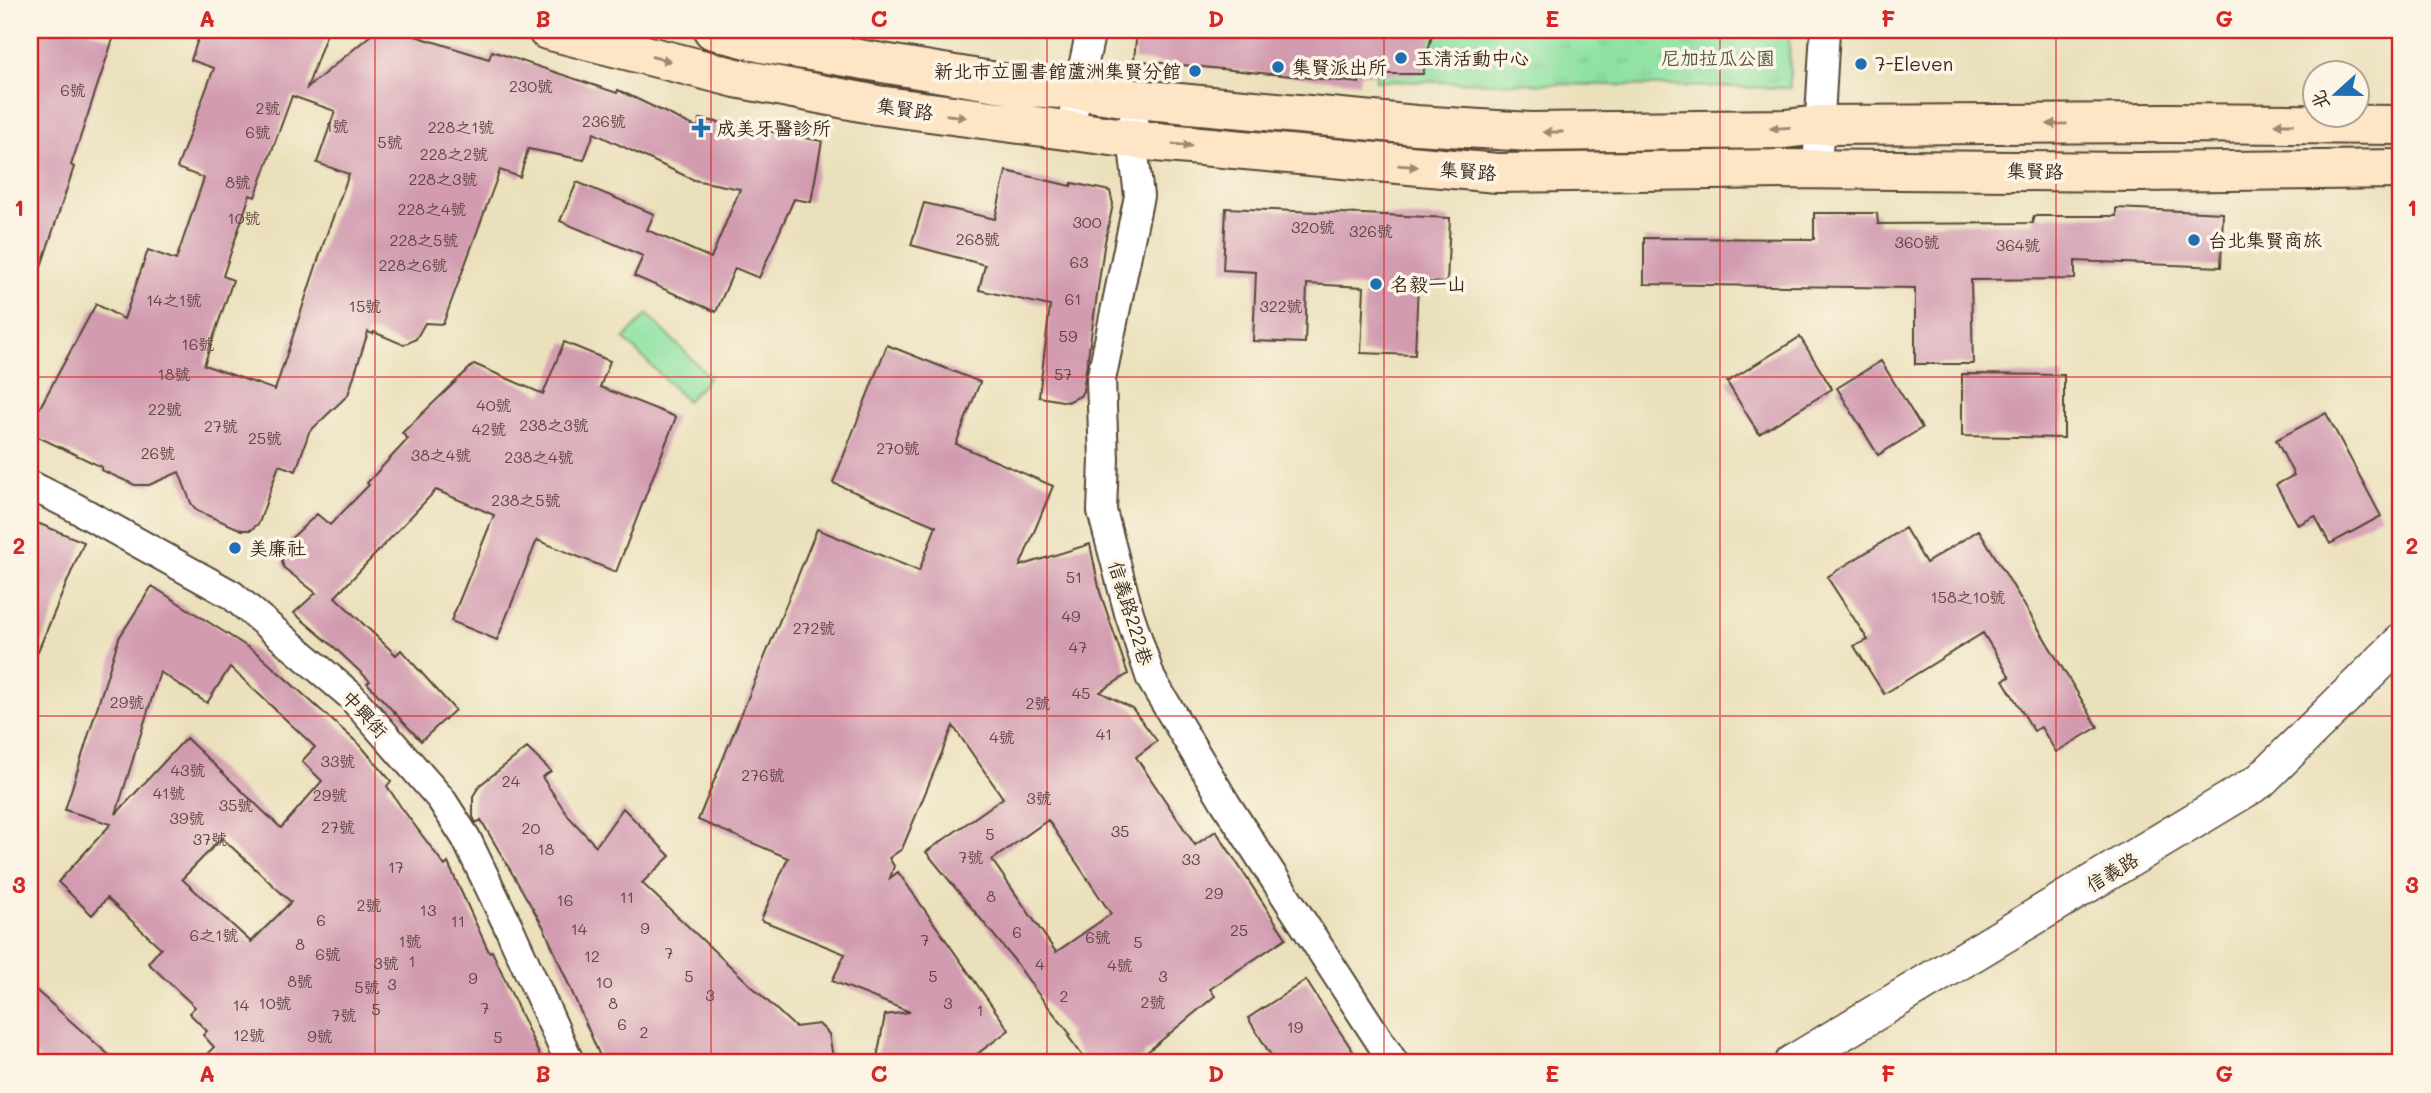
<svg xmlns="http://www.w3.org/2000/svg" width="2431" height="1093" font-family="Mali,'LXGW WenKai TC',sans-serif">
<style>
.grass{fill:url(#grass-tufts);stroke:#648660;stroke-width:2}
.garden{fill:#8de1a3;stroke:#648660;stroke-width:2}
.building{fill:#d29bb0;fill-rule:evenodd}
.lines{fill:none;stroke-linecap:round;stroke-linejoin:round}
.minor-casing{stroke:#554536;stroke-width:32}
.tertiary-casing{stroke:#554536;stroke-width:38}
.secondary-casing{stroke:#554536;stroke-width:42}
.minor{stroke:#fff;stroke-width:28}
.tertiary{stroke:#fff;stroke-width:35}
.secondary{stroke:#fde5c5;stroke-width:38}
.oneway{fill:#9c8872}
.grid{fill:none;stroke:#d62828;stroke-width:2;stroke-opacity:0.55}
.poi-dot{fill:#1f6fb2;stroke:#fcf5e5;stroke-width:2.5}
.labels{text-anchor:middle;stroke-width:7;stroke-linejoin:round;paint-order:stroke}
.number-label{font-size:16px;fill:#614642}
.poi-label{font-size:19px;fill:#3b2a1e;stroke:#fcf5e5;text-anchor:start}
.park-label{font-size:19px;fill:#50583f;stroke:#fcf5e5}
.street-label{font-size:19px;fill:#3b2a1e;stroke:#fcf5e5}
.neatline{fill:none;stroke:#d62828;stroke-width:2.5}
.grid-label{font-size:23px;text-anchor:middle;font-weight:bold;fill:#d62828}
</style>
<defs>
<pattern id="grass-tufts" width="24" height="20" patternUnits="userSpaceOnUse" patternTransform="scale(1.75)"><rect width="24" height="20" fill="#8de1a3"/><path d="M3 7l-1-3M5 7V3M7 7l1-3M15 17l-1-3M17 17v-4M19 17l1-3" fill="none" stroke="#7bc18c"/></pattern>
</defs>
<rect width="100%" height="100%" fill="#fcf5e5"/>
<filter id="ink" filterUnits="userSpaceOnUse"><feTurbulence type="fractalNoise" baseFrequency=".0143" numOctaves="2"/><feDisplacementMap in="SourceGraphic" scale="14" xChannelSelector="R" yChannelSelector="G"/><feConvolveMatrix kernelMatrix="1 2 1 2 8 2 1 2 1" color-interpolation-filters="sRGB"/></filter>
<filter id="wash" filterUnits="userSpaceOnUse"><feTurbulence type="fractalNoise" baseFrequency=".00686" numOctaves="4" result="noise"/><feDisplacementMap in="SourceGraphic" scale="28" xChannelSelector="R" yChannelSelector="G"/><feGaussianBlur stdDeviation="1.57" result="paint"/><feColorMatrix in="noise" values="0 0 0 0 0 0 0 0 0 0 0 0 0 0 0 0 0 1.4 0 .05"/><feComposite in="paint" operator="in"/></filter>
<g filter="url(#wash)">
<rect width="100%" height="100%" fill="#ebe0bc"/>
<path class="grass" d="M1377,30H1789L1790,88L1376,81Z"/>
<path class="garden" d="M647,314L710,377L687,401L624,339Z"/>
<g id="blocks">
<path class="building" d="M30,30H85L113,39L71,165L74,167L34,288L30,287Z
M201,30H328L307,88L377,30H396L489,59L492,51L617,93L618,90L698,128L700,119L822,141L811,202L794,199L759,278L735,268L716,312L634,276L643,256L560,221L577,182L654,214L647,230L711,258L740,189L694,180L594,133L584,160L528,149L520,177L500,170L443,324L425,323L416,339L404,345L374,332L373,334L368,332L348,395L309,432L296,471L279,465L259,523L251,530H242L197,511L191,503L179,472L149,485H135L101,470L102,467L38,437L34,433L32,422L96,304L124,319L148,250L176,260L204,178L177,168L214,68L191,60ZM292,96L335,111L317,163L349,174L326,236L275,390L204,365L233,280L223,276L250,195L255,197Z
M1137,30H1433L1423,74H1360L1359,83L1134,60Z
M1006,171L1071,186L1072,183L1110,191L1113,204L1104,247L1083,391L1080,396L1068,402L1039,397L1050,306L979,290L985,265L911,245L924,203L995,219Z
M1226,208L1450,218L1447,283L1418,282L1415,355L1361,353L1364,287L1307,284L1305,343L1253,341L1256,272L1223,270Z
M2116,208L2223,213L2221,267L2075,261V279L1971,280L1973,364H1915V288L1644,284V238L1814,239V213H1877L1878,224L2033,223V216H2116Z
M1800,337L1832,389L1759,434L1727,382Z
M564,342L610,361L600,387L676,417L616,572L537,540L497,640L451,621L494,515L436,490L335,597L396,655L401,650L455,710L421,741L367,683L370,681L335,648L294,613L316,593L284,568L282,562V547L317,514L330,525L369,485L367,483L408,439L402,433L474,364L543,394Z
M887,345L980,382L956,444L1053,486L1020,566L1090,544L1100,592L1128,674L1100,692L1132,708L1157,741L1136,757L1195,845L1216,831L1286,938L1210,989L1215,996L1134,1063H1088L1068,1036L1070,1034L1036,991L1015,961L926,852L1003,798L953,726L902,849L889,858L894,866L890,878L898,872L1009,1030L965,1063H876L885,1015L910,1012L832,981L845,954L761,920L788,858L698,820L817,529L919,571L936,526L833,483ZM1048,820L1111,914L1056,952L992,860Z
M1881,361L1922,428L1878,455L1837,388Z
M1962,374L2064,375V438L1962,436Z
M2326,413L2381,516L2330,544L2315,516L2298,525L2276,485L2294,475L2276,440Z
M30,520L84,542L30,670Z
M1905,528L1926,563L1979,530L2098,727L2056,752L2041,727L2034,731L2003,680L2010,677L1983,633L1884,694L1854,646L1868,640L1827,577Z
M152,586L257,653L361,746L391,781L387,786L401,807L445,866L448,863L489,952L492,951L543,1063H198L214,1047L203,1035L207,1031L189,1013L195,1007L148,963L161,948L107,898L92,915L58,882L111,824L65,810L119,638ZM230,667L315,747L302,761L322,781L281,828L186,738L116,814L160,672L207,703ZM222,838L291,902L251,942L182,879Z
M527,748L551,771L542,777L569,817L596,846L623,808L670,856L642,883L795,1027L819,1024L829,1034L834,1063H603L544,928L481,820L476,823L473,817V796L480,785Z
M1306,980L1318,999L1361,1063H1277L1272,1057L1248,1018Z
M30,985L118,1063H44L30,1051Z"/>
</g>
</g>
<g filter="url(#ink)">
<use href="#blocks" fill-opacity="0" stroke="#554536" stroke-width="2"/>
<g class="lines">
<defs>
<path id="minor" d="M1136,99L1132,138L1139,196L1101,380L1104,459L1102,511L1129,613L1151,679L1226,804L1394,1063
M1074,109L1091,30
M1817,170L1825,30
M30,485L74,507L232,595L350,695L441,799L466,838L511,932L570,1063"/>
<path id="tertiary" d="M1792,1063L2260,781L2401,642"/>
<path id="secondary" d="M547,30L736,78L877,105L1156,142L1497,173L1783,169L2140,172L2401,169
M713,30L762,43L1027,87L1077,90L1136,99L1416,125L1530,132L1785,129L1819,125L2167,123L2401,125"/>
</defs>
<use href="#minor" class="minor-casing"/>
<use href="#tertiary" class="tertiary-casing"/>
<use href="#secondary" class="secondary-casing"/>
<use href="#minor" class="minor"/>
<use href="#tertiary" class="tertiary"/>
<use href="#secondary" class="secondary"/>
</g>
<defs><path id="oneway-solid" d="M-6-.8H1V-3.2L6.5 0L1 3.2V.8H-6Z" transform="scale(1.75)"/></defs>
<g class="oneway">
<use href="#oneway-solid" transform="translate(661 59) rotate(14)"/>
<use href="#oneway-solid" transform="translate(956 116) rotate(8)"/>
<use href="#oneway-solid" transform="translate(2057 124) rotate(179)"/>
<use href="#oneway-solid" transform="translate(2284 124) rotate(-180)"/>
<use href="#oneway-solid" transform="translate(1780 128) rotate(177)"/>
<use href="#oneway-solid" transform="translate(1553 132) rotate(180)"/>
<use href="#oneway-solid" transform="translate(1182 145) rotate(6)"/>
<use href="#oneway-solid" transform="translate(1408 166) rotate(5)"/>
</g>
</g>
<path class="grid" d="M375,30V1063M711,30V1063M1047,30V1063M1384,30V1063M1720,30V1063M2056,30V1063M30,377H2401M30,716H2401"/>
<g class="poi-dot">
<circle cx="1401" cy="58" r="7"/>
<circle cx="1861" cy="64" r="7"/>
<circle cx="1278" cy="67" r="7"/>
<circle cx="1195" cy="71" r="7"/>
<path d="M697.5 117.5h7v7h7v7h-7v7h-7v-7h-7v-7h7z"/>
<circle cx="2194" cy="240" r="7"/>
<circle cx="1376" cy="284" r="7"/>
<circle cx="235" cy="548" r="7"/>
</g>
<g class="labels">
<g class="number-label">
<text x="531" y="92">230號</text>
<text x="73" y="96">6號</text>
<text x="268" y="114">2號</text>
<text x="604" y="127">236號</text>
<text x="337" y="132">1號</text>
<text x="461" y="133">228之1號</text>
<text x="258" y="138">6號</text>
<text x="390" y="148">5號</text>
<text x="454" y="160">228之2號</text>
<text x="443" y="185">228之3號</text>
<text x="238" y="188">8號</text>
<text x="432" y="215">228之4號</text>
<text x="244" y="224">10號</text>
<text x="1087" y="228">300</text>
<text x="1313" y="233">320號</text>
<text x="1371" y="237">326號</text>
<text x="978" y="245">268號</text>
<text x="424" y="246">228之5號</text>
<text x="1917" y="248">360號</text>
<text x="2018" y="251">364號</text>
<text x="1079" y="268">63</text>
<text x="413" y="271">228之6號</text>
<text x="1073" y="305">61</text>
<text x="174" y="306">14之1號</text>
<text x="365" y="312">15號</text>
<text x="1281" y="312">322號</text>
<text x="1068" y="342">59</text>
<text x="198" y="350">16號</text>
<text x="174" y="380">18號</text>
<text x="1063" y="380">57</text>
<text x="494" y="411">40號</text>
<text x="165" y="415">22號</text>
<text x="554" y="431">238之3號</text>
<text x="221" y="432">27號</text>
<text x="489" y="435">42號</text>
<text x="265" y="444">25號</text>
<text x="898" y="454">270號</text>
<text x="158" y="459">26號</text>
<text x="441" y="461">38之4號</text>
<text x="539" y="463">238之4號</text>
<text x="526" y="506">238之5號</text>
<text x="1074" y="583">51</text>
<text x="1968" y="603">158之10號</text>
<text x="1071" y="622">49</text>
<text x="814" y="634">272號</text>
<text x="1078" y="653">47</text>
<text x="1081" y="699">45</text>
<text x="127" y="708">29號</text>
<text x="1038" y="709">2號</text>
<text x="1104" y="740">41</text>
<text x="1002" y="743">4號</text>
<text x="338" y="767">33號</text>
<text x="188" y="776">43號</text>
<text x="763" y="781">276號</text>
<text x="511" y="787">24</text>
<text x="169" y="799">41號</text>
<text x="330" y="801">29號</text>
<text x="1039" y="804">3號</text>
<text x="236" y="811">35號</text>
<text x="187" y="824">39號</text>
<text x="338" y="833">27號</text>
<text x="531" y="834">20</text>
<text x="1120" y="837">35</text>
<text x="990" y="840">5</text>
<text x="210" y="845">37號</text>
<text x="546" y="855">18</text>
<text x="971" y="863">7號</text>
<text x="1191" y="865">33</text>
<text x="396" y="873">17</text>
<text x="1214" y="899">29</text>
<text x="991" y="902">8</text>
<text x="627" y="903">11</text>
<text x="565" y="906">16</text>
<text x="369" y="911">2號</text>
<text x="428" y="916">13</text>
<text x="321" y="926">6</text>
<text x="458" y="927">11</text>
<text x="645" y="934">9</text>
<text x="579" y="935">14</text>
<text x="1239" y="936">25</text>
<text x="1017" y="938">6</text>
<text x="214" y="941">6之1號</text>
<text x="1098" y="943">6號</text>
<text x="925" y="946">7</text>
<text x="410" y="947">1號</text>
<text x="1138" y="948">5</text>
<text x="300" y="950">8</text>
<text x="669" y="959">7</text>
<text x="328" y="960">6號</text>
<text x="592" y="962">12</text>
<text x="412" y="967">1</text>
<text x="386" y="969">3號</text>
<text x="1040" y="970">4</text>
<text x="1120" y="971">4號</text>
<text x="689" y="982">5</text>
<text x="933" y="982">5</text>
<text x="1163" y="982">3</text>
<text x="473" y="984">9</text>
<text x="300" y="987">8號</text>
<text x="604" y="988">10</text>
<text x="392" y="990">3</text>
<text x="367" y="993">5號</text>
<text x="710" y="1001">3</text>
<text x="1064" y="1002">2</text>
<text x="1153" y="1008">2號</text>
<text x="275" y="1009">10號</text>
<text x="613" y="1009">8</text>
<text x="948" y="1009">3</text>
<text x="241" y="1011">14</text>
<text x="485" y="1014">7</text>
<text x="376" y="1015">5</text>
<text x="980" y="1016">1</text>
<text x="344" y="1021">7號</text>
<text x="622" y="1030">6</text>
<text x="1295" y="1033">19</text>
<text x="644" y="1038">2</text>
<text x="249" y="1041">12號</text>
<text x="320" y="1042">9號</text>
<text x="498" y="1043">5</text>
</g>
<g class="poi-label">
<text x="1415" y="65">玉清活動中心</text>
<text x="1875" y="71">7-Eleven</text>
<text x="1292" y="74">集賢派出所</text>
<text x="1181" y="78" text-anchor="end">新北市立圖書館蘆洲集賢分館</text>
<text x="717" y="135">成美牙醫診所</text>
<text x="2208" y="247">台北集賢商旅</text>
<text x="1390" y="291">名毅一山</text>
<text x="249" y="555">美廉社</text>
</g>
<g class="park-label">
<text x="1718" y="65">尼加拉瓜公園</text>
</g>
<g class="street-label">
<text transform="translate(905 109) rotate(8)" y="7">集賢路</text>
<text transform="translate(1468 171) rotate(4)" y="7">集賢路</text>
<text transform="translate(2035 171) rotate(1)" y="7">集賢路</text>
<text transform="translate(1131 613) rotate(73)" y="7">信義路222巷</text>
<text transform="translate(365 714) rotate(47)" y="7">中興街</text>
<text transform="translate(2112 872) rotate(-31)" y="7">信義路</text>
</g>
</g>
<rect width="2431" height="1093" fill="none" stroke="#fcf5e5" stroke-width="77"/>
<g transform="translate(2336 94) rotate(249)"><circle r="33" fill="#fcf5e5" stroke="#afa495" stroke-width="2"/>
<path d="M0-5L12 26L0 18L-12 26Z" fill="#1f6fb2"/>
<text y="-10" font-size="19" font-weight="bold" text-anchor="middle" fill="#3b2a1e">北</text>
</g>
<rect x="38" y="38" width="2354" height="1016" class="neatline"/>
<g class="grid-label">
<text x="207" y="27">A</text>
<text x="543" y="27">B</text>
<text x="879" y="27">C</text>
<text x="1216" y="27">D</text>
<text x="1552" y="27">E</text>
<text x="1888" y="27">F</text>
<text x="2224" y="27">G</text>
<text x="19" y="216">1</text>
<text x="2412" y="216">1</text>
<text x="19" y="554">2</text>
<text x="2412" y="554">2</text>
<text x="19" y="893">3</text>
<text x="2412" y="893">3</text>
<text x="207" y="1082">A</text>
<text x="543" y="1082">B</text>
<text x="879" y="1082">C</text>
<text x="1216" y="1082">D</text>
<text x="1552" y="1082">E</text>
<text x="1888" y="1082">F</text>
<text x="2224" y="1082">G</text>
</g>
</svg>
